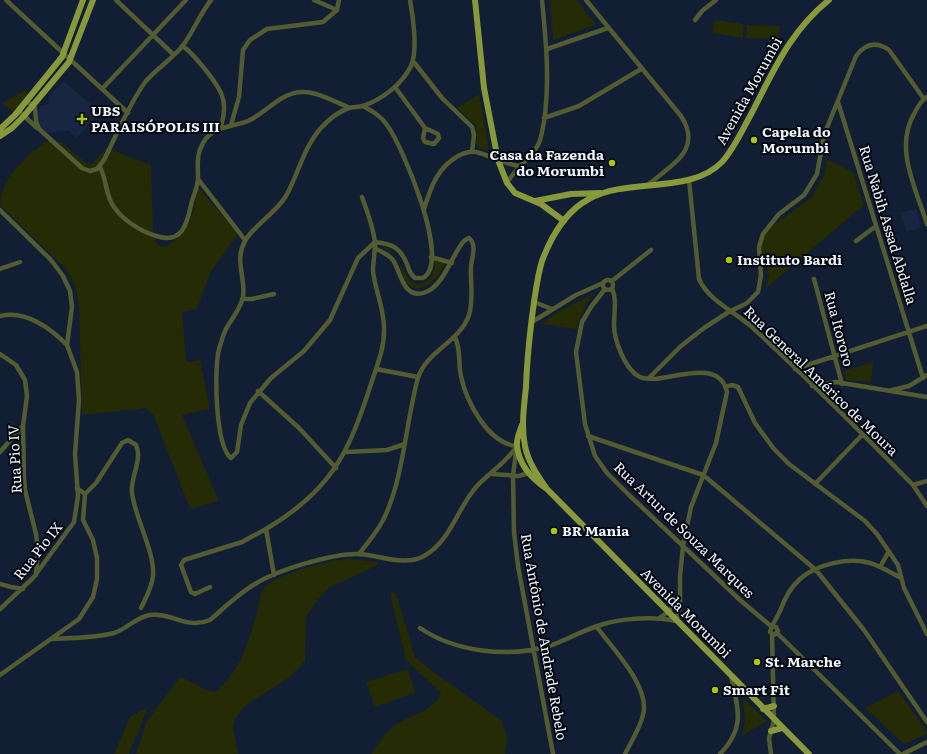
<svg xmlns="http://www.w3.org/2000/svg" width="927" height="754" font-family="Literata,serif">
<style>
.built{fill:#182641}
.green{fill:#252b05}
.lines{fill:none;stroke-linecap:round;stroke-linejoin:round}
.minor{stroke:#525b31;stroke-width:4.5}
.major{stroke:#87993a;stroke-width:6}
.poi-dot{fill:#acc611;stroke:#040811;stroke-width:1.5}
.labels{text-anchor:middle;stroke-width:4;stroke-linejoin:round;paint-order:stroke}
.street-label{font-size:14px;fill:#eff4fd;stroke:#040811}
.poi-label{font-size:14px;font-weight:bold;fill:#eff4fd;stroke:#040811;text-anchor:start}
</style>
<rect width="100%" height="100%" fill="#121e33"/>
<path class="built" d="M63,81L100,111L77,138L69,131L46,133L38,125L37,117L40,106L49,104L48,97Z
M916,209L921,227L907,232L900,213Z"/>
<path class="green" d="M550,0H577L596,25L553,40Z
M715,20L744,24L743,38L712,33Z
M747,25L780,26L779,39L746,38Z
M27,89L26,97L14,112L2,103Z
M479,94L489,149L487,151L477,147L476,126L457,108Z
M49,140L78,167L85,171L89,167L83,166L57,142H61L87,164L89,162L91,165L107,148L151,165L153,235L157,244L163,247C178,242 188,226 193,212C196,204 194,194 198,187L238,234L210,273L197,309L182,312L186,362L200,360L210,409L182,415L219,501L190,509L154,416L146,408L82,415L79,303L75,285L66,269L0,205C1,181 19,166 33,150H37L44,142L46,143Z
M827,159L853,172L864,205L766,288L769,275L759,243L774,225L811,198L824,175Z
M385,247C404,255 404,293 425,282C433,278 435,268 435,260L446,263C439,276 420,301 406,281C401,274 401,264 396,258C393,253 388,251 383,248Z
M594,293L586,304L576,329L541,324L558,312Z
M873,362L871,382L846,380L844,371Z
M349,559L377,562L378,565L328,588L316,602L306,617L305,661L289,678L247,704L236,717L233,727L238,754H136L147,721L180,677C193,681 201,690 215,692C240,672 249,642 257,612C259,606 259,597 262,591C271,574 330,560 349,559Z
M391,591L396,594L415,657L436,674L502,721L507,737L505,754H371C378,744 385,732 395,725C411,715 432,712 441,693L406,660L391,598Z
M408,669L415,693L375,707L366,682Z
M898,691L927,731V734L904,744L865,708Z
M743,698L767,721L741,736L745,722Z
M148,707L129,754H114L130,717Z"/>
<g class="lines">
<path class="minor" d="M6,0L128,113
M116,0L173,54
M314,0L337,10
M586,0L681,116C703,150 672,164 649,184
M695,20L702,11L716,0
M182,46C191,51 197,60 204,68C221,89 230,101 220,129
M547,49L608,28
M413,61L442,98L472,127L474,135L472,152
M395,87L425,128L438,134L439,138L434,144L425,142L423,138L425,128
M102,89L186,0
M927,97C921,100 917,108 914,114C894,148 916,189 927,224
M27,101L35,108L36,121L39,129L82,168L90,171L97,169L104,160C116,136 130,102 146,81C157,68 174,58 184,44C194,30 200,14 211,0
M838,102L923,378
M363,106C372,111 381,116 387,125C402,145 452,262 423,278H415C410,274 409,270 407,264C400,247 392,244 375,242L358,258L330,320L304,351L271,378L250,403L241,425L237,452L231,458C215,446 214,368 219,349C221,343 223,335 226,329C232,318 240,310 243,297C246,279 234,260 245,241C255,224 275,214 286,196C298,175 303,149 320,129C328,120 337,112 349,108C353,107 359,107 363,106C383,99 402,84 411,66C418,51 413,16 410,0
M19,111L37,128
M544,118L579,106L641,69
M231,125L239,97L243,50L250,40L267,29L323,22L337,10L339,0
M100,167C107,180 105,195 114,207C123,220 140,231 156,236C184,245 187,222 192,201C194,194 198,186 198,178C198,165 196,155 203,143C212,126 233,127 248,121C266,113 280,93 301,92C317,91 335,102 350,108
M198,179L245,240
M689,180L699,279C708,300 735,312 752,327C807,378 861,432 913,485L927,506
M507,183C515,168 530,160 538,145C542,138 542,130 544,122C550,81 546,41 542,0
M424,209C431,187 437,168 458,156C464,153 470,151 476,152C492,156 505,165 521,166
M0,210L51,260L63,276L70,291L72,307L67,345L77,372L79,400L75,454L78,496L74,522L33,578L0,609
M856,241L876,226
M431,257L452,263
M0,269L20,262
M814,279L842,384
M603 285a5 5 0 1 1 10 0a5 5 0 1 1-10 0Z
M612,281L651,250
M605,289L591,307L582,322L576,352L585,424L595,456L607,473L629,495L740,600L772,627
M242,299H252L274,294
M534,302L552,309
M0,316C26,310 49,327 67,345
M532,322L576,295L603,283
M455,337C461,349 458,363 461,376C466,401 488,444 517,446
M0,354L16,365L25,380L27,396L23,426L24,478L25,490L36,534L38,550L36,575
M376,369L418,377
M795,369L927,326
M648,379L681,346L704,328L727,313L747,303L758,292L761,275L759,247L763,234L779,214L804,195L817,174L824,135L856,56C865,44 876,41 889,50L924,99
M812,386L836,382L927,397
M725,387L732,385L738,387L755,423L774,449L789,464L865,521L877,534L898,565L904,588L927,634
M892,390L909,386L927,375
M258,391L299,428L336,468
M588,436L703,475L708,479L816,570L864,630L927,722
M0,452L23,426
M346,452L387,450L405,444
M516,452L513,476L514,532L518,566L553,754
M491,474L519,476L531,472
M815,484L862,435
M913,485L927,481
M85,494L96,483L122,443L128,440L136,445C143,460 130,477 132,493C135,518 155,552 153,576C152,587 146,598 141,608
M359,554C369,541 380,529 386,514C404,473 406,421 418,378C426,351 460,342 469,315C474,298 470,282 471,266C472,258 477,244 469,238C456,241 447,284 426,292C403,301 401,272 393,260C388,254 381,252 375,248
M880,567L889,551
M274,575L266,529C330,491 348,455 370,387C376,368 385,348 384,328C384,308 375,290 373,271C373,262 375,253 375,244C374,228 367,212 362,197
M0,584L11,587L23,589
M210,587L195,594L191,592L181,565L184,560L242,542L266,529
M658,619L668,612L680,598
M596,626C612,648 651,687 643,715C640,728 631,742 625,754
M773,626L776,627L778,631L774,635L770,632C770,628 778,616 780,611C784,600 791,587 800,579C817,564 849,557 870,563C881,566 891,573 901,578
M420,628C455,652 508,658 549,646C565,641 579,632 595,627C617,618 653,616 676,621L680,607V576L683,546L691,507L716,443L727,392C720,360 678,377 655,379C650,379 644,379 640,377C625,370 614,340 614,325C614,312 617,300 612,288
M777,633L900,754
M52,639C73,638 94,638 114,633C127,629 136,617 150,615C172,612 186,630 210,620C224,608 238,594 255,584C277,570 333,553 359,554C380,555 404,567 424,556C451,541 457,508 477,486C490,472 506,463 517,446
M0,675L79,619L93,597L97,579V558L93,540L83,520L85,494L77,488
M720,754C746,727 738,709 731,676
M771,754L769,738L774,720L772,634
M903,754L927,742"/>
<path class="major" d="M475,0L484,88L498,160L507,183L515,193L541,204L564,221
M0,129L15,115L62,57L83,0
M0,136L12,128L24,116L69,62L93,0
M535,201L571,194L600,193
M522,425C520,431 516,439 517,446C519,465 532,479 547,489L809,754
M547,489C538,476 528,462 525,446C521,427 524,406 526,387C527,358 530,331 534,302C536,289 538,274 542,261C551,237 566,211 589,199C628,177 690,195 722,162C733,150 741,133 749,118C773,73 788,33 829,0
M763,709L774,706
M771,731L782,728"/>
</g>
<g class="poi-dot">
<path d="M80 113h4v4h4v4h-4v4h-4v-4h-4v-4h4z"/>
<circle cx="754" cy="140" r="4"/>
<circle cx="612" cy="163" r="4"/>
<circle cx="729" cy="260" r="4"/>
<circle cx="554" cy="531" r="4"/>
<circle cx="757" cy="662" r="4"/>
<circle cx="715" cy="690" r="4"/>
</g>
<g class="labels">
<g class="street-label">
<text transform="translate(749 91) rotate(-61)" y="5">Avenida Morumbi</text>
<text transform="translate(888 225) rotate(73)" y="5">Rua Nabih Assad Abdalla</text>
<text transform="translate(839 329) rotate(75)" y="5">Rua Itororo</text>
<text transform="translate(821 381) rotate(44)" y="5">Rua General Américo de Moura</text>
<text transform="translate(15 459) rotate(-93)" y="5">Rua Pio IV</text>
<text transform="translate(684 530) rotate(44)" y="5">Rua Artur de Souza Marques</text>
<text transform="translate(38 551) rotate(-52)" y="5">Rua Pio IX</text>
<text transform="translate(686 613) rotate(45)" y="5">Avenida Morumbi</text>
<text transform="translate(544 637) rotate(80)" y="5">Rua Antônio de Andrade Rebelo</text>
</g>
<g class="poi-label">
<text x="91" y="116">UBS<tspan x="91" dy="16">PARAISÓPOLIS III</tspan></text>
<text x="762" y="137">Capela do<tspan x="762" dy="16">Morumbi</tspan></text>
<text x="604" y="160" text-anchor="end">Casa da Fazenda<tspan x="604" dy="16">do Morumbi</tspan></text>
<text x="737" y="265">Instituto Bardi</text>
<text x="562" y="536">BR Mania</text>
<text x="765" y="667">St. Marche</text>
<text x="723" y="695">Smart Fit</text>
</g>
</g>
</svg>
